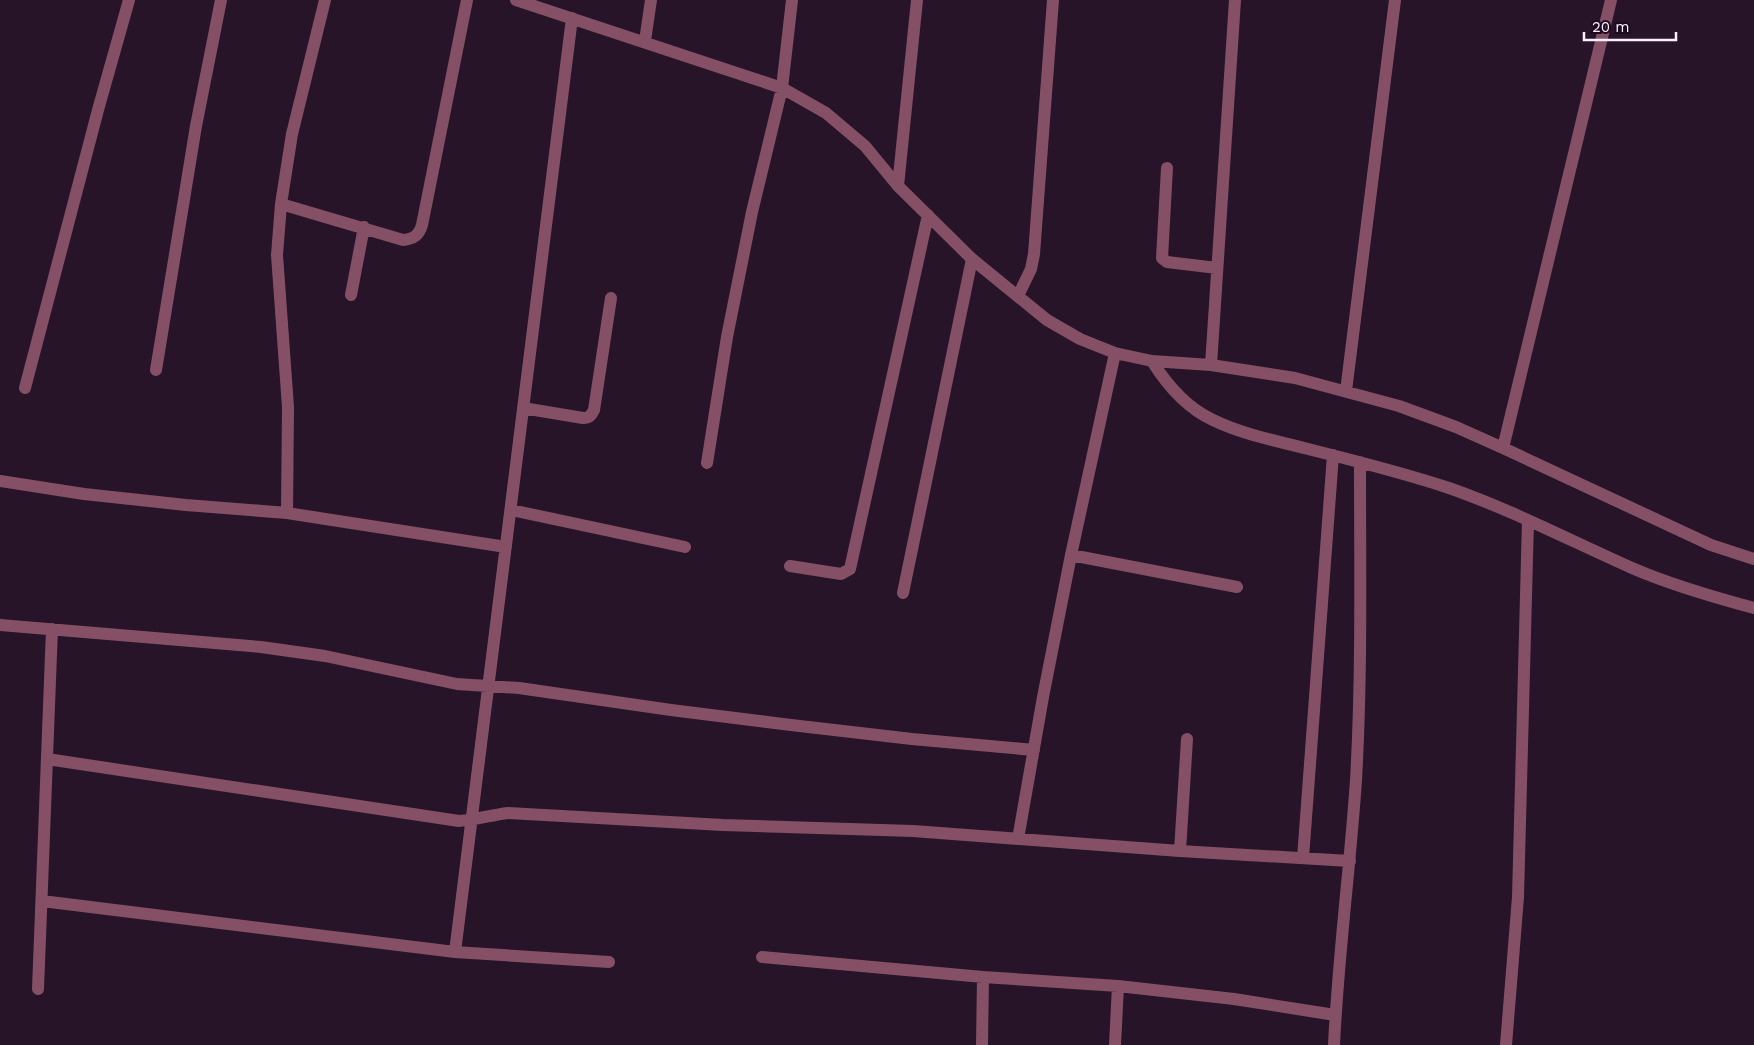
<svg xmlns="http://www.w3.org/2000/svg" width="1754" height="1045" font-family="'Work Sans',sans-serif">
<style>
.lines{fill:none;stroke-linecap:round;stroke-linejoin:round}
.minor{stroke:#855066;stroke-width:12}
</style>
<rect width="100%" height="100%" fill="#271429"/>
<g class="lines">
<path class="minor" d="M516,0L782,88L826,113L865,146L898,186L972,259L1047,320L1080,339L1115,353L1152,361L1211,365L1295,378L1399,406L1456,427L1503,448L1711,545L1754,559
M645,41L651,0
M1167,168L1162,258L1167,262L1217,268
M898,186L917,0
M281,204L403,240C414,239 419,235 422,225L467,0
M351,295L364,227
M1018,296L1031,269L1034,254L1053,0
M1152,361C1167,385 1187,408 1213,420C1242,434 1273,440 1304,448C1352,460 1401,472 1449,488C1512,510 1571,541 1632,568C1671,585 1713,597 1754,608
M1211,365L1235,0
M156,370L196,126L221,0
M25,388L98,110L129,0
M1346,391L1395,0
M523,408L583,418C589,418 591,416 594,410L611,298
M1503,448L1611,0
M707,463L727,337L752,212L782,88L792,0
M0,481L84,494L186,505L287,513L506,547
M511,510L685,547
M287,513L288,407L277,255L281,204L292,134L325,0
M1071,555L1237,587
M790,566L841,574L850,569L928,215
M903,593L972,259
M0,625L261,647L325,656L457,684L519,688L671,710L791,725L912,739L1034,750
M47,759L459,821C476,820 491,815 508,813L723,825L913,831L1180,851L1350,861
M1018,839L1043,697L1071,555L1115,353
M1180,851L1187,739
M1303,858L1333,455
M42,901L455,952L609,962
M455,952L572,18
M762,957L983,977L1118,986L1234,999L1335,1015
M38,989L52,629
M982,1045L983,977
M1115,1045L1118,986
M1334,1045C1338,957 1350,869 1356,780C1362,674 1360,568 1360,462
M1506,1045L1518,897L1528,520"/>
</g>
<path d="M1584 32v8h92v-8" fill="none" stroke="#fdeffd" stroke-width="2.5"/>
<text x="1592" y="32" font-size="15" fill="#fdeffd" stroke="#1d0b1f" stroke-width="4" paint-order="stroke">20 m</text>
</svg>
